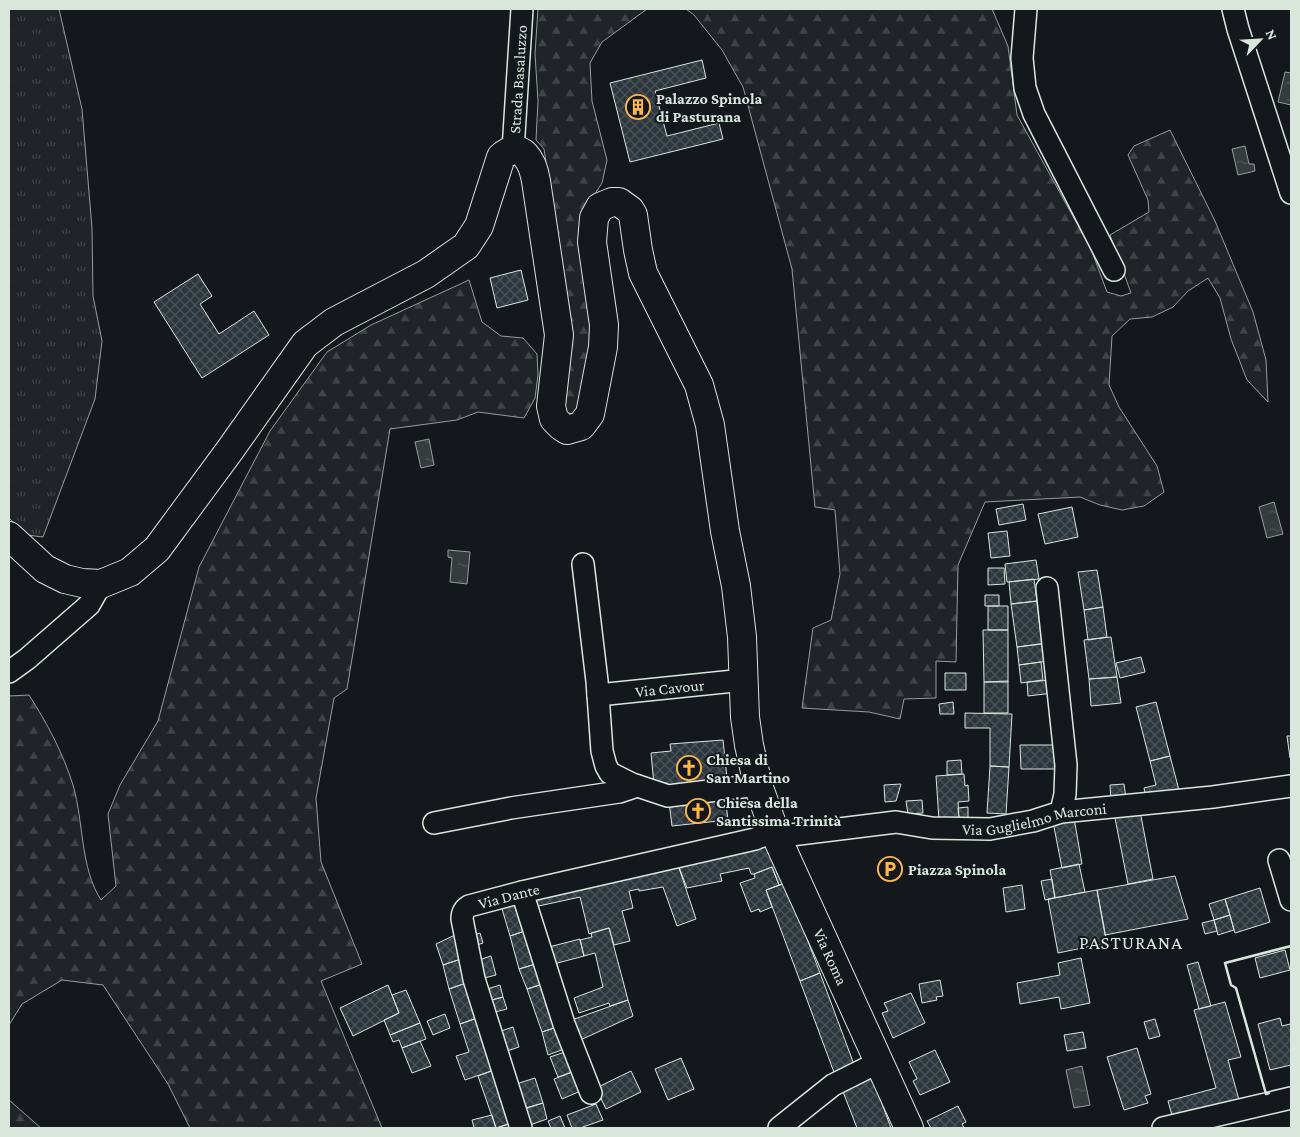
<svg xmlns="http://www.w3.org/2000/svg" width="1300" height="1137" font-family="'Crimson Pro',serif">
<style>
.grass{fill:url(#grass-tufts);stroke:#939e99}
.forest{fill:url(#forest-firs);stroke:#939e99}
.water{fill:url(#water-ripples);stroke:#939e99}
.building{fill:url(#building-cross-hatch);stroke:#d8e6dc}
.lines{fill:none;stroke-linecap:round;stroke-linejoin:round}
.minor-casing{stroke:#d8e6dc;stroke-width:24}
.major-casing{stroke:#d8e6dc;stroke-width:30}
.minor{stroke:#14181c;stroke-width:21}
.major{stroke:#14181c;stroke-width:28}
.wall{stroke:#d8e6dc;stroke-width:2.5}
.labels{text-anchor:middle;stroke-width:4;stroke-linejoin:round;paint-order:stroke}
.street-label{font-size:16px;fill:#d8e6dc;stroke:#14181c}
.poi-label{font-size:16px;font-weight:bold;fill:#d8e6dc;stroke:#14181c;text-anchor:start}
.quarter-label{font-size:19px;letter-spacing:1px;fill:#d8e6dc;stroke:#14181c}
</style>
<defs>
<pattern id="grass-tufts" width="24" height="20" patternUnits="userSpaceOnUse" patternTransform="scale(1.25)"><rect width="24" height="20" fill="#202428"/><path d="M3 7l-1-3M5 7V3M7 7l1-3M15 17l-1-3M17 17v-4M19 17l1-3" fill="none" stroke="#404447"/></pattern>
<pattern id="forest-firs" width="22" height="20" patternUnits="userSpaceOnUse" patternTransform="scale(1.25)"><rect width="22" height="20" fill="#202428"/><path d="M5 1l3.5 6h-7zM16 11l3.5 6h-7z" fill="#404447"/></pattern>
<pattern id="water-ripples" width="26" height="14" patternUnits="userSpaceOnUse" patternTransform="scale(1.25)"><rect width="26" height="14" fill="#363b3e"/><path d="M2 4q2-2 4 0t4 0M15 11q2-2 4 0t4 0" fill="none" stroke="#525759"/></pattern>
<pattern id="building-cross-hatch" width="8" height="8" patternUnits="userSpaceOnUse" patternTransform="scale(1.25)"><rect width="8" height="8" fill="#2c363c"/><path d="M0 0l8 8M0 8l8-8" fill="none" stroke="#4a5358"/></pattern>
</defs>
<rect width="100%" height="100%" fill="#14181c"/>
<path class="grass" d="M9,9H59L82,109L92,228L93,296L102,341L95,399L43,537L27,535L9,518Z"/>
<path class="forest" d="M538,9H647L602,42L590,63L592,101L607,160L602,183L585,209L592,359L583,406L575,414L567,413L562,407L563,277L544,149L536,140L538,101L535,54Z
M686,9H992L1008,46L1017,115L1091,249L1107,292L1121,296L1131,293L1110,235L1149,212L1148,200L1128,155L1134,146L1170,130L1215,221L1253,312L1266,360L1268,402L1247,380L1231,339L1220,298L1208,278L1188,291L1173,307L1152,317L1130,319L1112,336L1109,385L1119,407L1157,466L1164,492L1144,506L1122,510L1100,505L1080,497L985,502L958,565L956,662L936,661V698L904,699L900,719L869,712L802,708L813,628L831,620L840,574L835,510L815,507L792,269L743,87L722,50L694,15Z
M469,280L482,322L501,336L523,338L537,354L538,375L535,398L524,418L478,412L457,420L390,429L347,689L334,698L316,798L321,862L362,964L321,981L382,1128H190L168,1084L103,985L62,980L22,1004L9,1025V696L29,695C47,723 63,753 73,785C84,823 80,867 101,900L116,886L108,814L120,785L158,721L199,567L270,431L327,352L371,325Z
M9,1100L41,1128H9Z"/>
<path class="water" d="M1285,72L1291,73V105L1278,102Z
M1245,146L1249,164H1254L1255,171L1238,175L1232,149Z
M429,439L434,465L421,468L415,442Z
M1274,502L1283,534L1267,538L1259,507Z
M448,550L470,552L467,584L450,582L452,558L448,557Z
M1082,1066L1090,1105L1074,1108L1066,1070Z"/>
<path class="building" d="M702,60L706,78L655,91L667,136L719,123L723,139L630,162L610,83Z
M521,270L528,300L497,308L490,278Z
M198,274L212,296L200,304L219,334L254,311L269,335L202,378L154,302Z
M1023,504L1026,520L999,525L996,509Z
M1072,507L1078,537L1045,544L1038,514Z
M1007,531L1010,556L991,558L988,533Z
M1036,560L1039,579L1007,582L1005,564Z
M988,568H1004L1005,584L988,585Z
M1097,570L1103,607L1084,610L1078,572Z
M1034,579L1037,601L1011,604L1009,582Z
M985,595H999V606H985Z
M1037,601L1042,644L1017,647L1011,604Z
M988,606H1008V630H988Z
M1103,607L1107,637L1088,640L1084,610Z
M983,630H1008V682H984Z
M1111,637L1117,677L1089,679L1084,640Z
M1046,643L1048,661L1019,665L1017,647Z
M1141,657L1145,672L1120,678L1116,663Z
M1041,662L1043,680L1021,683L1019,665Z
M945,673H966V690H945Z
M1117,677L1121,703L1091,706L1089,679Z
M1052,680L1053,693L1028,696L1027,682Z
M984,682L1008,681V713H984Z
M953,702L954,714H940L939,704Z
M1156,702L1170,756L1150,761L1136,707Z
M965,713L1012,714L1009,767L990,766V728H965Z
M1287,736H1291V758H1290Z
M723,740L728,787L668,792L667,783L654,785L651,753L671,751L670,744Z
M1020,745H1059V769H1021Z
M1170,756L1180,794L1147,801L1144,788L1156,785L1150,761Z
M961,760L962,774L947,775V761Z
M990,766L1009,767L1006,814L987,813Z
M964,774L965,786L968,785L969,801L958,802L959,819L939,820L936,776Z
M901,784L896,801L885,802L884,785Z
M1124,784L1126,799L1111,801L1110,785Z
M725,796L728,820L672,826L669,802Z
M922,800L923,813L908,814L906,801Z
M968,807V819H959L958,808Z
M1140,811L1153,879L1128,884L1114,813Z
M1074,818L1082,864L1062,868L1053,822Z
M769,843L786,883L779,885L772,867L754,874H751L749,868L720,874L722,881L687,888L677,862Z
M677,862L696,919L677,926L663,887L639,891V889L629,891L633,908L622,911L630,941L614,945L609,928L589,934L580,897L534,907L530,894Z
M1079,864L1085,892L1055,898L1050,870Z
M772,867L779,885L766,890L772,907L760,912L759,909L751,912L740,883L755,878L754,874Z
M1175,876L1188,919L1105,935L1097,890Z
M1052,879L1055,898L1045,900L1041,881Z
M786,883L820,973L800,981L766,890Z
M1022,885L1025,909L1006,912L1003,888Z
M1260,888L1270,922L1235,933L1225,899Z
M1097,890L1107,943L1058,953L1048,899Z
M519,897L528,930L510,936L500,902Z
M1225,899L1230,915L1214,920L1209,904Z
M1230,915L1234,930L1218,935L1214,920Z
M1214,920L1217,931L1205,934L1202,923Z
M609,928L628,1000L610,1006L609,1003L579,1013L574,998L603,987L595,953L584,956L580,940L592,937L591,933Z
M528,930L539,963L519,969L510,936Z
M480,933L483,943L474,946L471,936Z
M457,934L464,958L443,965L436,944Z
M580,939L584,956L550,965L545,948Z
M1285,950L1290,970L1260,978L1255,958Z
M491,956L496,975L484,978L479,960Z
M464,958L469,982L449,989L443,965Z
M1081,958L1090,1003L1061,1009L1059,997L1020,1004L1017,983L1060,975L1058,963Z
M1198,962L1211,1006L1199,1009L1187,965Z
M539,963L546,983L527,989L519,969Z
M820,973L855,1067L835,1075L800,981Z
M940,980L943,996L936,997L937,1000L922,1003L919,984Z
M469,982L480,1017L460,1024L449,989Z
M546,983L560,1026L542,1032L527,989Z
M388,985L399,1013L353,1036L340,1008Z
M500,985L503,997L488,1001L484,990Z
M406,990L420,1023L390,1035L384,1020L399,1013L392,995Z
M911,993L925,1023L893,1038L882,1013L888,1011L884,1003Z
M503,997L507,1009L491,1013L488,1001Z
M628,1000L633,1016L576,1042L569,1021Z
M1225,1002L1241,1057L1228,1060L1239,1100L1173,1119L1168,1101L1216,1088L1194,1010Z
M445,1014L450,1028L433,1035L427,1021Z
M480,1017L497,1069L465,1080L456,1056L469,1052L460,1024Z
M1280,1018L1282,1026L1290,1024L1291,1029V1065L1270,1070L1258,1024Z
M1155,1019L1160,1036L1149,1039L1144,1022Z
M420,1023L426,1039L402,1048L399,1040L393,1042L390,1035Z
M560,1026L567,1048L548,1055L542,1032Z
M513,1027L519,1047L504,1052L498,1032Z
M1083,1032L1086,1048L1067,1051L1064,1035Z
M420,1041L431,1066L412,1073L402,1048Z
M1137,1048L1151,1094L1145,1096L1148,1103L1124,1110L1107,1057Z
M935,1050L950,1082L920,1095L913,1081L917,1079L909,1062Z
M568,1051L575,1071L558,1077L550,1057Z
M681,1058L694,1089L668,1100L655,1069Z
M497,1069L515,1122L496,1128L478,1076Z
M575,1071L583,1090L562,1099L554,1079Z
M631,1071L641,1092L606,1109L596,1088Z
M872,1077L891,1128H857L842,1089Z
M535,1078L543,1103L521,1110L513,1085Z
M543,1103L547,1119L527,1126L522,1109Z
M596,1104L603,1120L580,1128H572L567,1115Z
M958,1106L966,1122L962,1124L964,1128H931L927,1121Z
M492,1115L496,1128H474L472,1120Z
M560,1116L565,1128H551L548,1121Z
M515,1122L517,1128H495H496Z"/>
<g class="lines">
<defs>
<g id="minor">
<path d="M1026,9L1022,58L1025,88L1034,114L1114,270"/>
<path d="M1233,9L1238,29L1291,193"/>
<path id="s1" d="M513,150L522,9"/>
<path d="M583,564L597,681L602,751L606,766L610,773L632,784L668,796L758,785"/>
<path d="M1047,588L1066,765L1065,794L1061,812"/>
<path d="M9,672L27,659L89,605L101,584"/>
<path id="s2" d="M598,695L744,680"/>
<path d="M434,823L511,808L619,792L637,786"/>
<path id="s3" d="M777,838L791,835L896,822L932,828L990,829L1033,821L1061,812L1213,797L1291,786"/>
<path d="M1279,860L1291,900"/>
<path d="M522,892L564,1024L591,1093"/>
<path id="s4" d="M521,1128L474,979L462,919C462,913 464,909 469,906L522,892L755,839L774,831"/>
<path d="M779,1128L833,1085L879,1062"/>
<path d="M1163,1128L1291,1098"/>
</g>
<g id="major">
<path id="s5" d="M9,536L45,569L65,579L82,583L101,584L130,572L157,549L230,450L305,344L334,322L426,274L466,246L479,226L501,157C522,138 533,163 536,181L559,335L551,406L554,419L561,426L567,430L581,426L590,414L603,347L604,325L592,242L594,218L600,207L612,202H619L630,210L633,215L638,250L643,273L699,385L710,425L725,531L736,586L742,637L745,717L749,745L758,785L777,838L909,1128"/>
</g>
</defs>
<use href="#minor" class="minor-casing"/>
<use href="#major" class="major-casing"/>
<use href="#minor" class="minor"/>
<use href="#major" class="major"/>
<path class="wall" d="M1269,1093L1266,1094L1236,988L1231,985L1225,963L1291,946"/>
</g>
<defs>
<symbol id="building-ring" viewBox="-11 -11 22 22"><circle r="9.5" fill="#14181c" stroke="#ffb74d" stroke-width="1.5"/><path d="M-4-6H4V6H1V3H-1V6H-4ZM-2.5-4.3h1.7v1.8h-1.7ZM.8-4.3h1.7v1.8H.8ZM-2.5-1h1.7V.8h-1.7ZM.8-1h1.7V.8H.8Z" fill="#ffb74d"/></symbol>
<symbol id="church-ring" viewBox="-11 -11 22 22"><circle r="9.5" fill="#14181c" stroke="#ffb74d" stroke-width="1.5"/><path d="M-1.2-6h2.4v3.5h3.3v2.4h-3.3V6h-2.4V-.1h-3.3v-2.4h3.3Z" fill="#ffb74d"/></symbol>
<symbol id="parking-ring" viewBox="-11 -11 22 22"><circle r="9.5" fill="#14181c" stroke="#ffb74d" stroke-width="1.5"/><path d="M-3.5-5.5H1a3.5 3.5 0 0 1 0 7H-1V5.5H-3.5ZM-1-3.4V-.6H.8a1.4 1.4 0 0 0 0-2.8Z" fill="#ffb74d"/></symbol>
</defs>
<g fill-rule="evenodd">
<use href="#building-ring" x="624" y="93" width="28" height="28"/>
<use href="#church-ring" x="675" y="754" width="28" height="28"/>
<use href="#church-ring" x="684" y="797" width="28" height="28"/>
<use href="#parking-ring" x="876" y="855" width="28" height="28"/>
</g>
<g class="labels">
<g class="street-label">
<text dy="6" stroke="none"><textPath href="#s1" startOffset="71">Strada Basaluzzo</textPath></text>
<text dy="6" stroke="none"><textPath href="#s2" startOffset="72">Via Cavour</textPath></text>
<text dy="6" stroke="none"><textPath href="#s3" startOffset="260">Via Guglielmo Marconi</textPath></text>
<text dy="6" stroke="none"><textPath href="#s4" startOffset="274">Via Dante</textPath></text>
<text dy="6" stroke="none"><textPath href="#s5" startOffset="2082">Via Roma</textPath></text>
</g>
<g class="poi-label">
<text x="656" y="104">Palazzo Spinola<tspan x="656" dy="18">di Pasturana</tspan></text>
<text x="706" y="765">Chiesa di<tspan x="706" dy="18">San Martino</tspan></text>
<text x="716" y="808">Chiesa della<tspan x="716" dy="18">Santissima Trinità</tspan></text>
<text x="908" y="875">Piazza Spinola</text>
</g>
<g class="quarter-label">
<text x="1131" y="949">PASTURANA</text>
</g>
</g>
<rect width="1300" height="1137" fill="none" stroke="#d8e6dc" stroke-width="20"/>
<g transform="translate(1260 40) rotate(65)" stroke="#14181c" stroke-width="4" paint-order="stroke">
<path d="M0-4L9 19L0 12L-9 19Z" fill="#d8e6dc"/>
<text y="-8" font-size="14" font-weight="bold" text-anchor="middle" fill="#d8e6dc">N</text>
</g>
</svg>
